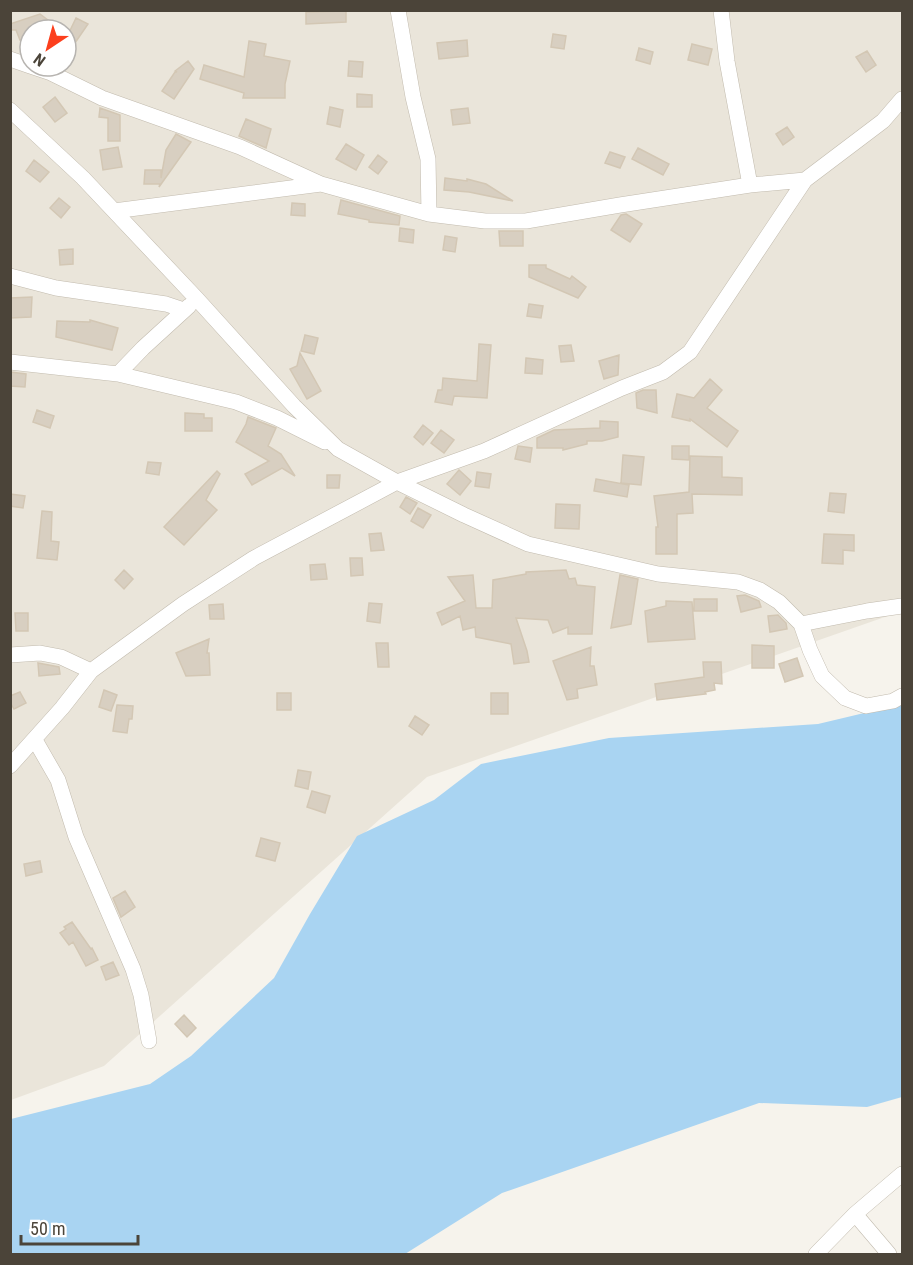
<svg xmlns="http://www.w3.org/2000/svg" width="913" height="1265" font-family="'Roboto Condensed',sans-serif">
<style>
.residential{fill:#eae5da;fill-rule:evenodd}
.water{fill:#a9d4f2}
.building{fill:#d8cfc1;stroke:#d3c7b4;stroke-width:1.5}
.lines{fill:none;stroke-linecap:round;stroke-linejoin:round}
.minor-casing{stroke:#c2bbae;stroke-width:16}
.minor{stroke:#fff;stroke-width:15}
</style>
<rect width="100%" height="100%" fill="#f6f3ec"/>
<path class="residential" d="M11,11H902V611L427,777L104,1066L11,1100ZM30,30H66V66H30Z"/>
<path class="water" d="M902,704V1097L867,1107L759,1103L502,1193L405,1254H11V1119L150,1084L191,1056L274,978L310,914L357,836L434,800L481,764L609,738L818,724Z"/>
<path class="building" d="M346,11V22L306,24V12Z
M40,14L52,23L46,30H30V37L20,40L16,30H10V24Z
M76,18L88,24L66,56V39Z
M553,34L566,36L564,49L551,47Z
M467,40L468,56L439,59L437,43Z
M249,41L266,44L264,56L290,61L285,84V98H243L244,93L200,79L204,65L244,77Z
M692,44L712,49L708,65L688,60Z
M639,48L653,52L650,64L636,60Z
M867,51L876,65L866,72L856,57Z
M188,61L194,69L174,99L162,91L175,72H177L175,71Z
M349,61L363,62L362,77L348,76Z
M357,94L372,95V107H357Z
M55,97L67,113L55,122L43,107Z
M330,107L343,110L340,127L327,124Z
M100,108L120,115V141H108V118L99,117Z
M468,108L470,123L453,125L451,110Z
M246,119L271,129L266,148L239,136Z
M787,127L794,137L783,145L776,134Z
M176,134L191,142L159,187L160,184H144L145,170H161V178L166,150Z
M346,144L364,155L356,170L336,159Z
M118,147L122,167L103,170L100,150Z
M638,148L669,164L663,175L632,159Z
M610,152L625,157L620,168L605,163Z
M378,155L387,162L378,174L369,167Z
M34,160L49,172L40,182L26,171Z
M445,178L467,181V179L486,184L513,201L469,192L444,190Z
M59,198L70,207L61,218L50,208Z
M341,200L400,216L399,225L369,222V220L338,214Z
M292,203L305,204V216L291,215Z
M626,214L642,224L630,242L611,230L621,215Z
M400,228L414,230L413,243L399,241Z
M499,231H523V246H500Z
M445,236L457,238L455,252L443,250Z
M73,249V264L60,265L59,250Z
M529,265H546V268L570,279L572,276L586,287L578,298L529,277Z
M32,297L31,317L10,318V298Z
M529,304L543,306L541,318L527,316Z
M90,320L118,328L112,350L56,337L57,321L90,322Z
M305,335L318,338L314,354L301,351Z
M479,344L491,345L487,398L454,396L452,405L435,402L438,390H442L443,378L477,381Z
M571,345L574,361L561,362L559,346Z
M300,353L321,391L307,399L290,369L297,366Z
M619,355L618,375L604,379L599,361Z
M526,358L543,360L542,374L525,373Z
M10,372L26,374L25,387L10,386Z
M710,379L722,390L707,408L738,431L727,447L690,419V421L672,417L677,394L694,398Z
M643,390H656L657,413L637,408L636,393Z
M37,410L54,416L50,428L33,422Z
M185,413L204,414V418H212V431H185Z
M248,417L276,428L268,446L281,454L295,476L282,468L252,485L245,474L269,461L236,442L246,424Z
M600,421L618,422V437L602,441H587V444L563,450V448H537V438L554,430L600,428Z
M423,425L433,433L423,445L414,437Z
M441,430L454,440L444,453L431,443Z
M518,446L532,448L530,462L515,459Z
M672,446H689V460L672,459Z
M623,455L644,457L641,485L621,483Z
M690,456L722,457V477L742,478V495L692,494L693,513L677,514V554H656V527H658L654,496L689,492Z
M148,462L161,463L159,475L146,473Z
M459,470L471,481L460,495L447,484Z
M217,471L220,474L206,500L217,510L184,545L164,527Z
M477,472L491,474L489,488L475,486Z
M327,475H340L339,488H327Z
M596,479L629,485L627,497L594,491Z
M830,493L846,494L844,513L828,511Z
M10,494L25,496L23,508L10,506Z
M406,497L417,503L410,514L400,507Z
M556,504L580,505L579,529L555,528Z
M418,508L431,515L423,528L411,521Z
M42,511L52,512L51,541L59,542L57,560L37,558Z
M381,533L384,550L371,551L369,534Z
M824,534L854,535V551L843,550V564L822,563Z
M350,558H362L363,575L351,576Z
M325,564L327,579L311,580L310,565Z
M124,570L133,579L124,589L115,580Z
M566,570L569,579L575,578L577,585L595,587L592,634H568V627L553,633L548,620L516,618L527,651L529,662L514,664L511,644L476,637L475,627L463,630L460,616L442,625L437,613L465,601L448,577L473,575L476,608H492L493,580L526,574V572Z
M620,575L638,579L631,624L611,628Z
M745,595L759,601L761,607L741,612L737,596Z
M694,599H717V611H694Z
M666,601L692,602L695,639L648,642L645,611L666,606Z
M369,603L382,604L380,623L367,621Z
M223,604L224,619H210L209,605Z
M15,613H28V631H16Z
M778,615L786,623L787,629L770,632L768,616Z
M209,639L207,653H209L210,675L186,676L176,653Z
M376,643H388L389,667H378Z
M752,645L774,646V668H752Z
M591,647L590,666H594L597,685L577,689L578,698L567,700L553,661Z
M797,658L803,676L785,682L779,664Z
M703,662H721L722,684L714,683L715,690L705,692L706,694L657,700L655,684L704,677Z
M38,663L59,667L60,674L39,676Z
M104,690L117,695L111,711L99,707Z
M20,692L26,703L14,709L10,702V696Z
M277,693H291V710H277Z
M491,693H508V714H491Z
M117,705L133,706L132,719H129L127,733L113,731Z
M415,716L429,725L422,735L409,726Z
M298,770L311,772L308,789L295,786Z
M312,791L330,796L325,813L307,807Z
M261,838L280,843L275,861L256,856Z
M40,861L42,872L26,876L24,864Z
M125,891L135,907L121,917L113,898Z
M72,922L91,949L92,948L98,960L86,966L73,942L69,945L60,933L66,929L64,927Z
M113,962L119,975L106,980L101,967Z
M184,1015L196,1028L187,1037L175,1024Z"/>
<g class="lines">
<defs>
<path id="minor" d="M398,10L413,97L428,159L429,214
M721,10L727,61L750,185
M10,59L30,66
M30,66L51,73L102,98L240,147L321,184L429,214L485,221H526L620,205L750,185L805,180
M10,110L83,178L197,299L294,406L338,449L397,482L464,515L528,544L658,574L738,582L760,590L779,602L801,624L810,650L822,676L845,698L866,706L893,701L902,696
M114,211L321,184
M10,276L56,288L166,304L184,310
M10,362L118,374L236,402L277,418L325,442
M118,374L143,348L189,306
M801,624L867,611L902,606
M10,655L40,653L61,657L91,671
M35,740L58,780L76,837L133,969L141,995L149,1041
M10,766L62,708L91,671L183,604L254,558L397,482L484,451L622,388L663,372L690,352L805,180L883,121L902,99
M855,1214L889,1254
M816,1254L855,1214L902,1174"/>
</defs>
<use href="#minor" class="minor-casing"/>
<use href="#minor" class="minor"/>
</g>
<rect width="913" height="1265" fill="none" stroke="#4b4439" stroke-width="24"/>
<g transform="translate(48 48) rotate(216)"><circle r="28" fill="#ffffff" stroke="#b7b4b0" stroke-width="1.5"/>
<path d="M0-4.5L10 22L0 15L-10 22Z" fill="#fc3f1d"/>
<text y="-9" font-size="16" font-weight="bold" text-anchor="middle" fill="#4b4439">N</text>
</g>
<path d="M21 1235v9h117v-9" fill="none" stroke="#4b4439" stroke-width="3"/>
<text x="30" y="1235" font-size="18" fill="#4b4439" stroke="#ffffff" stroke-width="4.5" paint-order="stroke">50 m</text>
</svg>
